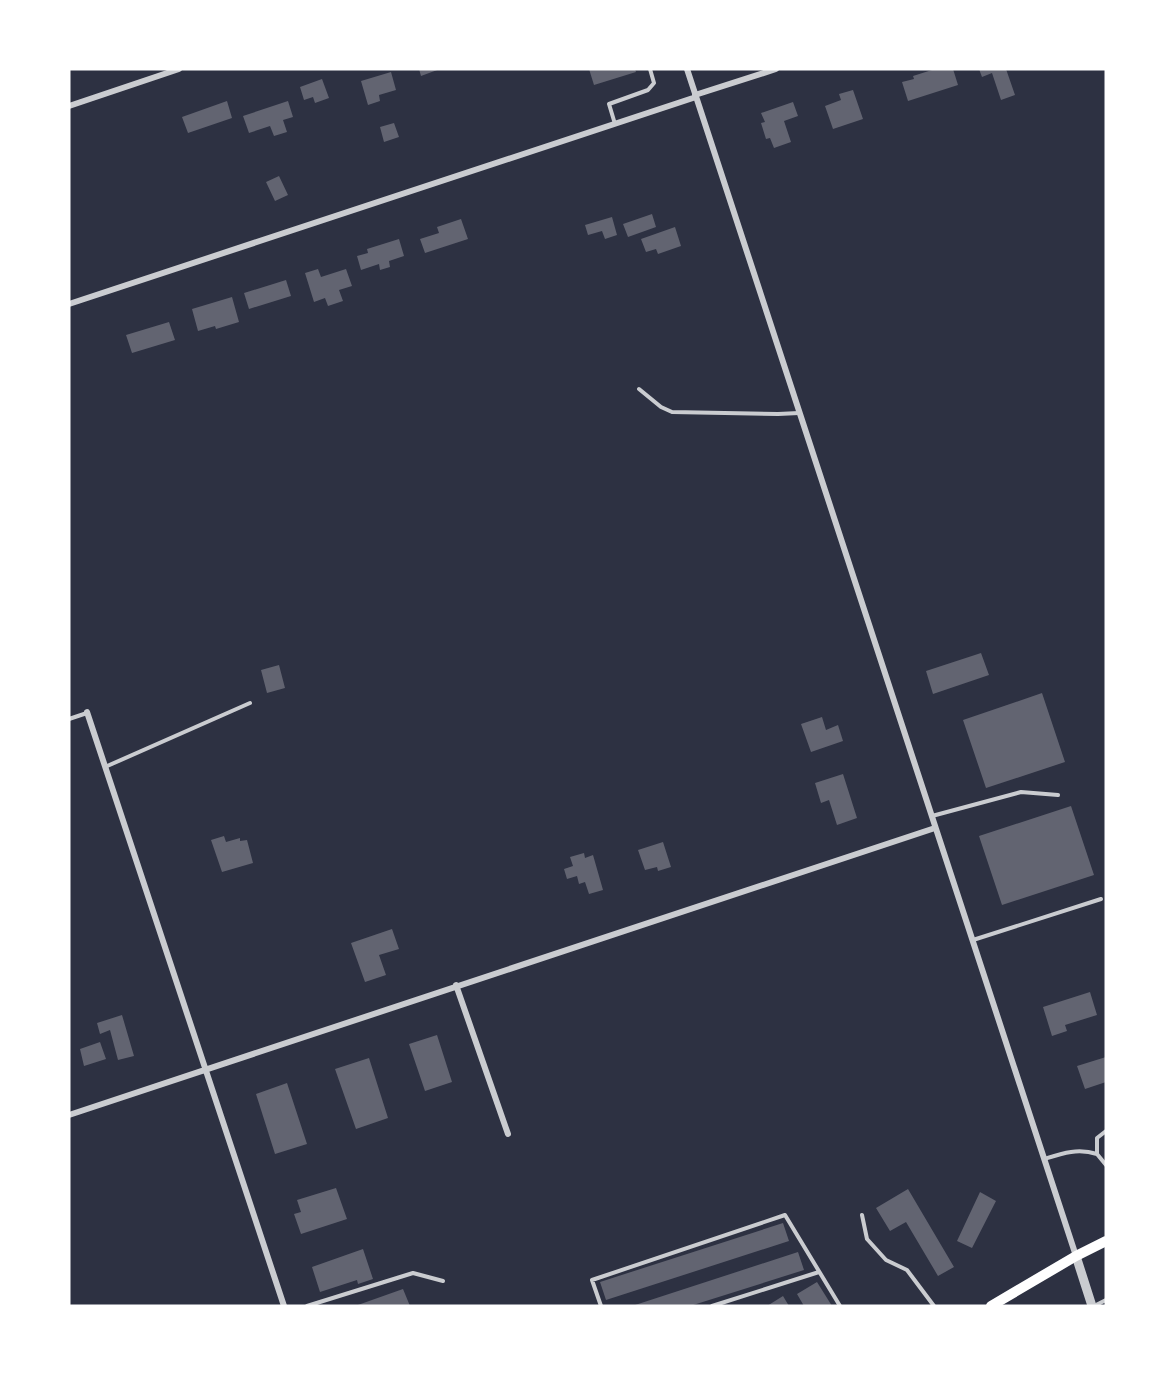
<svg xmlns="http://www.w3.org/2000/svg" width="1175" height="1375" font-family="Karla,sans-serif">
<style>
.building{fill:#626471}
.lines{fill:none;stroke-linecap:round;stroke-linejoin:round}
.service{stroke:#caccd0;stroke-width:4}
.minor{stroke:#caccd0;stroke-width:6}
.tertiary{stroke:#caccd0;stroke-width:9}
.secondary{stroke:#fff;stroke-width:10}
</style>
<rect width="100%" height="100%" fill="#2d3142"/>
<path class="building" d="M419,69H440L421,76Z
M589,69H635L636,72L594,85Z
M935,69H953L958,85L908,101L902,82L914,79L913,76Z
M979,69H1006L1015,95L1001,100L992,73L982,77Z
M391,72L396,90L379,95L380,101L368,105L361,81Z
M322,79L329,98L315,103L313,97L304,100L300,87Z
M853,90L863,119L833,129L825,106L841,100L839,94Z
M227,101L232,118L188,133L182,117Z
M288,101L293,117L283,120L287,132L274,136L270,126L249,133L243,116Z
M793,102L798,116L784,121L791,142L774,148L770,138L766,139L761,123L765,122L761,113Z
M394,123L399,137L384,142L380,127Z
M279,176L288,195L275,201L266,182Z
M652,214L656,227L628,237L623,224Z
M612,217L617,235L605,239L602,231L588,235L585,225Z
M461,219L468,239L425,253L420,239L439,233L437,227Z
M675,227L681,246L658,254L656,249L646,252L641,239Z
M399,239L404,256L389,261L390,267L380,270L379,264L361,270L357,256L368,253L367,249Z
M318,269L321,277L346,269L352,286L339,290L343,301L328,306L325,298L314,302L305,273Z
M286,280L291,296L249,309L244,293Z
M232,297L239,322L216,329L215,326L198,331L192,309Z
M169,322L175,340L132,353L126,335Z
M981,653L989,675L933,694L926,671Z
M279,665L285,688L267,693L261,670Z
M1042,693L1065,762L986,788L963,720Z
M822,717L826,730L838,725L843,741L811,752L801,724Z
M843,774L857,818L837,825L829,800L821,803L815,783Z
M1071,806L1094,875L1002,905L979,836Z
M224,836L226,842L240,838V841L247,840L253,863L222,872L211,840Z
M663,842L671,867L658,871L657,867L645,870L638,850Z
M584,853L585,858L593,855L603,890L589,894L585,882L579,884L577,876L567,879L564,869L573,866L570,857Z
M392,929L399,949L379,955L386,975L365,982L351,943Z
M1090,992L1097,1015L1065,1025L1067,1031L1052,1036L1043,1007Z
M122,1015L134,1056L118,1060L110,1030L100,1034L97,1023Z
M437,1035L452,1082L425,1091L409,1044Z
M100,1042L106,1059L84,1066L80,1049Z
M1106,1057V1082L1085,1089L1077,1066Z
M369,1058L388,1118L356,1129L335,1069Z
M287,1083L307,1144L275,1154L256,1094Z
M336,1188L347,1219L301,1234L294,1214L301,1212L297,1200Z
M908,1189L954,1267L938,1276L906,1222L890,1231L876,1208Z
M980,1192L996,1201L972,1248L957,1241Z
M783,1223L789,1241L606,1300L600,1282Z
M363,1249L373,1279L358,1284L357,1280L320,1292L312,1267Z
M798,1252L804,1270L690,1306H632Z
M817,1282L832,1306H804L797,1294Z
M403,1289L410,1306H355Z
M783,1296L789,1306H767Z"/>
<g class="lines">
<path class="service" d="M615,124L609,104L648,90L654,83L650,69
M639,389L661,407L672,412L778,414L799,413
M69,719L87,713
M105,767L250,703
M932,816L1021,792L1058,795
M973,940L1101,899
M1106,1131L1097,1138V1154L1106,1165
M1044,1159C1063,1153 1078,1148 1097,1154
M862,1215L867,1239L886,1260L907,1270L934,1306
M307,1306L413,1273L443,1281
M601,1306L592,1280L785,1215L840,1306
M712,1306L819,1272
M1094,1306L1106,1300"/>
<path class="minor" d="M687,69L1076,1256
M695,95L776,69
M69,106L179,69
M69,304L696,97
M87,712L284,1306
M456,985L508,1134
M69,1115L935,828"/>
<path class="tertiary" d="M1076,1256L1092,1306"/>
<path class="secondary" d="M991,1306L1076,1256L1106,1241"/>
</g>
<rect width="1175" height="1375" fill="none" stroke="#ffffff" stroke-width="141"/>
</svg>
